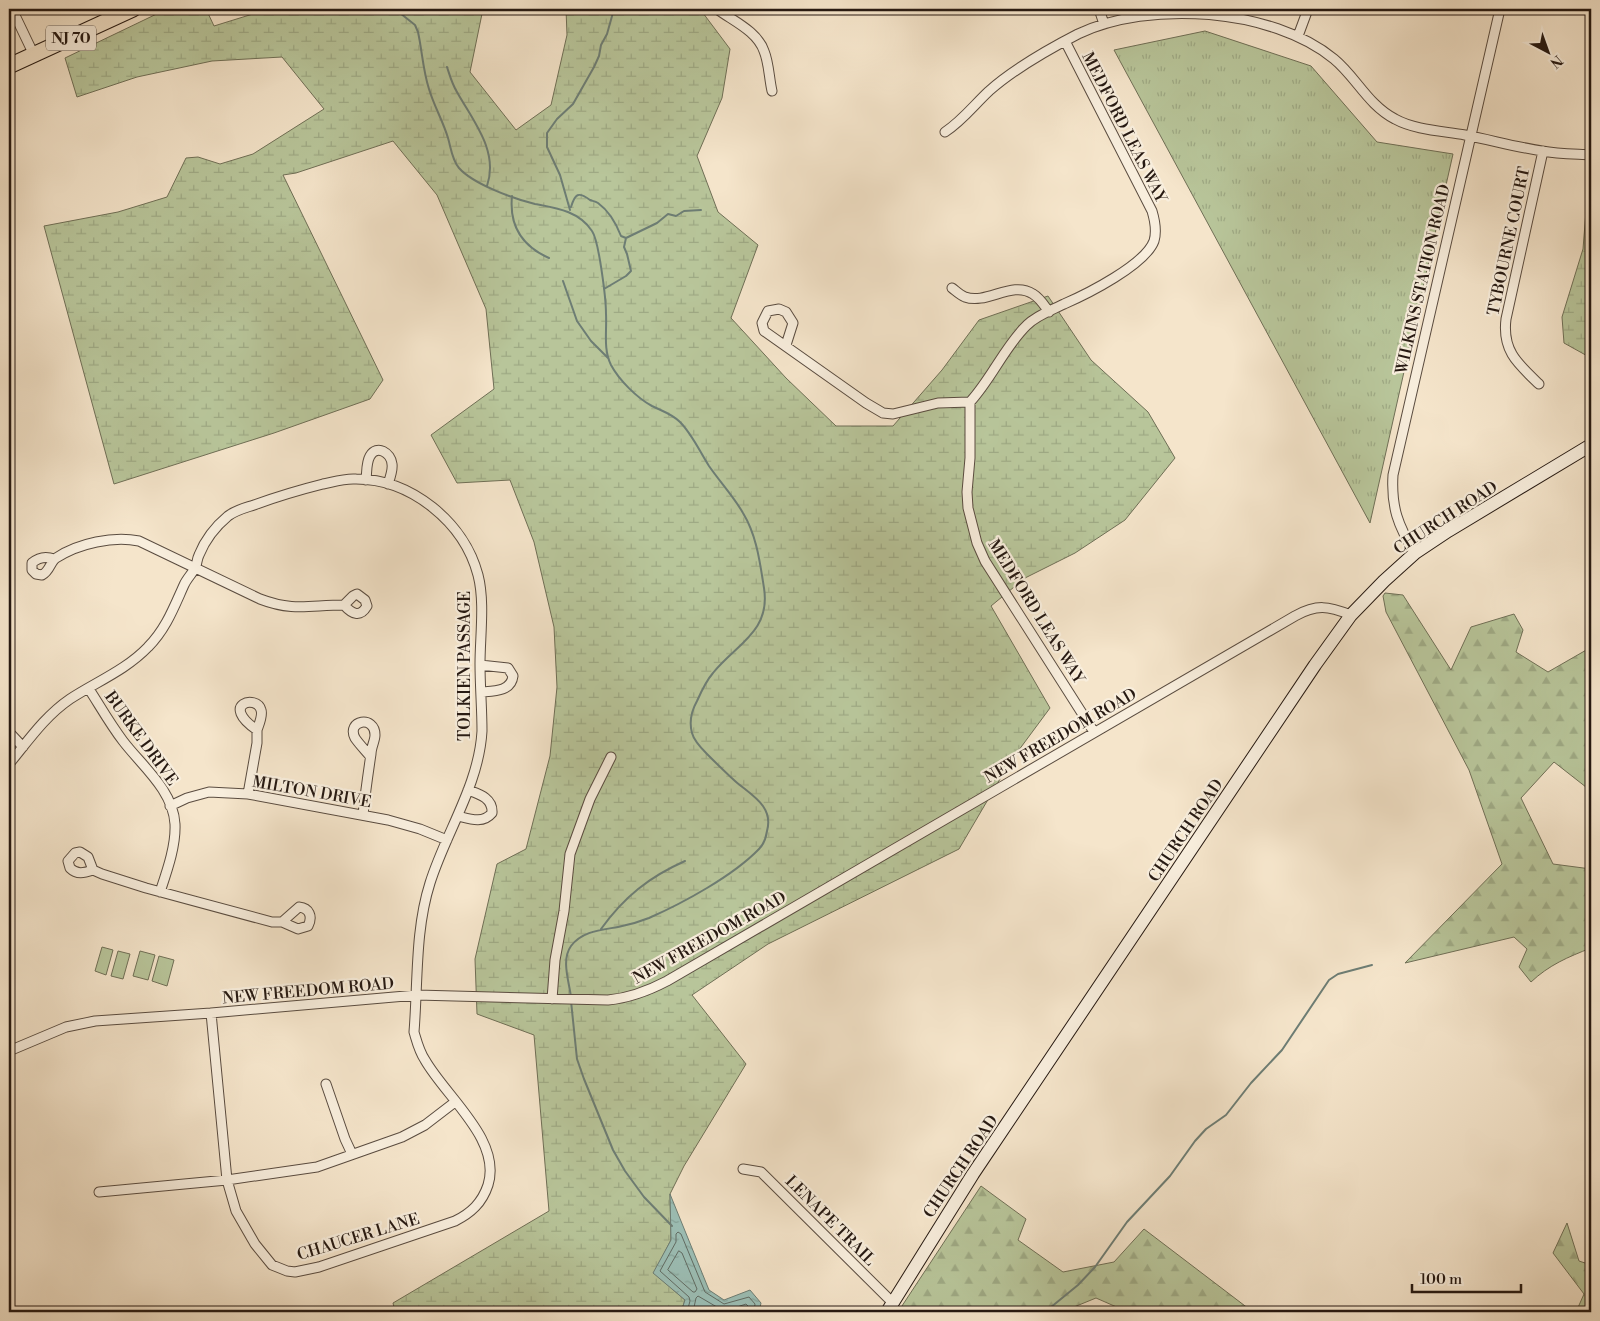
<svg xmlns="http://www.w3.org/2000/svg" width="1600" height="1321" font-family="'Libre Bodoni',serif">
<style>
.grass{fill:url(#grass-tufts);stroke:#6f6f56}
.forest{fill:url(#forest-firs);stroke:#6f6f56}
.wetland{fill:url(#wetland-marsh);stroke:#6f6f56}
.pitch{fill:#b8c59a;stroke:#6f6f56}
.water{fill:url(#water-ripples);stroke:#6d7d74}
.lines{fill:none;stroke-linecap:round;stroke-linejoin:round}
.shore{stroke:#616c64;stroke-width:1}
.stream{stroke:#6d7d74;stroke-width:2}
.street-casing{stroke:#5a4c40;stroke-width:11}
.secondary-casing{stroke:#261912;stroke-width:14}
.highway-casing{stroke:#261912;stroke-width:17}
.street{stroke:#f8eedd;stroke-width:9}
.secondary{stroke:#f8eedd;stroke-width:12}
.highway{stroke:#f5e5cb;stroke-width:15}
.labels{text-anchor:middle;stroke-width:4.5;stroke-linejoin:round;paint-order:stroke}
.shield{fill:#f8eedd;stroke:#65594f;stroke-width:1}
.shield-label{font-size:15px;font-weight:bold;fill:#261912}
.street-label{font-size:16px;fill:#261912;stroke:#f8eedd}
</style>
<defs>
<pattern id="grass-tufts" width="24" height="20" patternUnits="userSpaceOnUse" patternTransform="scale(1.25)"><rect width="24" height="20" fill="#b8c59a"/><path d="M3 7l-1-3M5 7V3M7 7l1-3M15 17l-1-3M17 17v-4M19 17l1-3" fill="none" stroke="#9ea984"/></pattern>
<pattern id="forest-firs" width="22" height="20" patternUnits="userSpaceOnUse" patternTransform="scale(1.25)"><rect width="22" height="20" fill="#b8c59a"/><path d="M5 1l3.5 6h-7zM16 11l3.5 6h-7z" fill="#9ea984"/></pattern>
<pattern id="wetland-marsh" width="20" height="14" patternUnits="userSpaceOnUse" patternTransform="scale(1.25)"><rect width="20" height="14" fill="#b8c59a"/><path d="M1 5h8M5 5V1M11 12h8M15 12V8" fill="none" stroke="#9ea984"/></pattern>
<pattern id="water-ripples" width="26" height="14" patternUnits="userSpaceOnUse" patternTransform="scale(1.25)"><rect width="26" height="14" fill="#9cbfb6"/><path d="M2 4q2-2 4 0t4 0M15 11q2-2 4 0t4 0" fill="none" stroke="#86a49b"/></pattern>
</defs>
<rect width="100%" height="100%" fill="#f5e5cb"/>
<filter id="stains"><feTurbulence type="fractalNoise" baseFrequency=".004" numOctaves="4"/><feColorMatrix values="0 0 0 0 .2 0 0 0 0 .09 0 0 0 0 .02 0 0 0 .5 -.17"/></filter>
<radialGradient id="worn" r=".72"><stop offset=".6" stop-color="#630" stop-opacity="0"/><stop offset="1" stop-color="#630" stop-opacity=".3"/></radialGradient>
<path class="grass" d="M1205,31L1311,66L1377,142L1453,154L1370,523L1114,50Z"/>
<path class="forest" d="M1385,593L1403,595L1451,670L1471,627L1514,614L1523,630L1516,652L1548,672L1588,649H1591V791L1554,762L1521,798L1553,864L1591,869V948C1568,957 1549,965 1531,982L1519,967L1527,949L1514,937L1405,963L1502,864L1469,770L1386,612L1383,596Z
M981,1186L1026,1219L1018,1240L1063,1272L1114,1262L1144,1229L1253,1312H1128L1096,1298L1074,1307L1071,1312H898Z
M1567,1223L1579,1261L1591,1265V1312H1576L1584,1294L1553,1253Z"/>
<path class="wetland" d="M167,9H206L214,26L269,9H483L470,72L516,130L551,105L567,35L566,9H700L730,49L722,98L697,156L718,212L758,245L731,318L786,378L836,426H893L942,370L979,320L1048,296L1091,360L1148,412L1175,458L1125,520L1075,553L1025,578L991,606L1050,708L1010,762L959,849L768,944L692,995L746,1064L684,1166L670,1194L671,1240L654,1273L685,1300L681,1312H395L393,1303L549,1211L534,1035L477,1014L475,959L497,864L526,849L550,756L557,687L554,627L534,542L510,480L457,483L431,435L494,389L486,309L437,195L393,141L296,173L283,175L383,380L370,399L274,433L114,484L44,226L118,212L167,197L186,158L198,157L220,164L253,154L324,109L282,57L212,61L137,77L77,97L65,58Z
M1591,210V358L1564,343L1562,317L1583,249L1586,211Z"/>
<path class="pitch" d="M102,947L113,950L106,975L95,971Z
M118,951L130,954L123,979L111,976Z
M140,951L155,955L148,980L133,976Z
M159,956L174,960L167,986L152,981Z"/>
<path class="water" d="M670,1194L709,1290L724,1300L750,1290L761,1303L759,1312H681L685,1300L653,1273L671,1240Z"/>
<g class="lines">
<path class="shore" d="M679,1251L682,1253L697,1289L695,1292H693L668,1270Z
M687,1312L690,1301L689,1297L660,1271L676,1242V1234L678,1232L681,1234L705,1292L724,1304L749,1297L755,1304L754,1312
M693,1312L696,1298L698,1296L722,1310H728L746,1304L748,1306V1312"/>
<path class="stream" d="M395,9L415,25L418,32C422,50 423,71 429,89C434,106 443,121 448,138C451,148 452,160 459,168C473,184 514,199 535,204C556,208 579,211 592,231C599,241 606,299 606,314C607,331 603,349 611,365C619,380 637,398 652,406C662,411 672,414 680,422C692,434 700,452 709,466C720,482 734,497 743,513C757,536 760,563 764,588C771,632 735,645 713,673C706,681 701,692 697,701C692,710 689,722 692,733C694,741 701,748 707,754C716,763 725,772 735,781C751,795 774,806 767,831C766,838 764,844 759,849C733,876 683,903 649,918C639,922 629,925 618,927C601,930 582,931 571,946C561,960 569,981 571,997
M447,67C450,76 452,84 457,92C473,121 499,151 487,186
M512,196C509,226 522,246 549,258
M571,207C575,194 578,191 590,200C592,201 595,201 598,203C609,211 616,223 621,236L626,238
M570,210L560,175L547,147V133L557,119L573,104L594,67L599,56L601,45L607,34L614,9
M626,238L657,223L668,214L676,216L684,211L701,210
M563,281L577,321L591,341L608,358
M604,289L626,276L631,271L627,254L624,247L626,238
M601,929C624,897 649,877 685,861
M571,1001L577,1059L584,1079L613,1150L625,1171L644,1197L672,1226
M1045,1312L1078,1285L1095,1267L1127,1222L1170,1176L1195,1141L1206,1129L1226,1115L1251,1083L1282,1050L1329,980L1338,974L1372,965"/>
<defs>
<path id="street" d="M12,9L34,55
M717,9C733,21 757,31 764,51C769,63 769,78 772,91
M1099,9L1104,24
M1298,36L1308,9
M1065,41L1152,211C1155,221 1157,231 1154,241C1145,265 1087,294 1064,304C1052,310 1037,315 1027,325C1005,346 992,378 970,402V458L967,492L968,508L977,543L985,561L1094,732
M945,132C962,121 974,105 989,91C1015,68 1047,50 1078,34C1149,0 1272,8 1334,59C1356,77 1368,105 1395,119C1415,130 1442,131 1465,135C1491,140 1516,147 1542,151C1558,154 1575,154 1591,155
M952,288C956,291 960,295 965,297C987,305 1012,280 1033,294C1040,298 1044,305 1049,312
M786,345L793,323L786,312L779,309L768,311L762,323L764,331L866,403L883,413L893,414L938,403L970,402
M1539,384C1518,364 1502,351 1506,319L1543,151
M366,480C367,472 366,463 370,456C377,444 391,453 392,464C393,470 390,478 388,484
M1415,553C1398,526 1391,507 1393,475L1500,9
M54,559C46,556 39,557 32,563V570L36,574L42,575C50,571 50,562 56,558C79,543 113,536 139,541L260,599C294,612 310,605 344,605C352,614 360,618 367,606L365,600L357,594L353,596L344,605
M480,665L508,668L513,676C511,692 493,691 481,692
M89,689C100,706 110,724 123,741C142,766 173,790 175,824C176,846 167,871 160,892
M9,732L23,747
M9,764C28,741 45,716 70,699C96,682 126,670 148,647C166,629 174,607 184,585C187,578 193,573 196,566C197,563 197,559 199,555C205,540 216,526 228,516C236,510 245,508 254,505C276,497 299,490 323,484C333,482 345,478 356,479C411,479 464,522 478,575C485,602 480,636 480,664C480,686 482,709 482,731C479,785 446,832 430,883C415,930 418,982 414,1032C417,1042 419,1051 425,1060C446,1097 502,1140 488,1185C482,1203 471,1213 455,1221L319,1267L295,1272L287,1271L272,1265L255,1244L236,1211L227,1180L211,1013
M248,794L257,743V730C219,704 257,694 261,710C263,716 259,724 257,730
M170,806L187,798L209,792L248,794L388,820L420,829L447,840
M363,815C365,795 368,774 371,754C371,747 375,741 375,735C375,715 346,720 355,738C359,744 365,750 370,756
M458,816C470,819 483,824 492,813C493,798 479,794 468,790
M93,870C84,873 77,875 70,868L68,861L75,853L80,852L88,857L93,870L102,874L146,888L272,922H282L298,929L308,926C313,916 309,908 299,907L282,922
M552,999L555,960L564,911L570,854L590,799L611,757
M9,1051L66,1027L95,1021L211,1013L417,995L608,1000C630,998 648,991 667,981L1295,616C1317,604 1328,606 1351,615
M326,1084L345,1139L352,1154
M743,1169L761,1172L893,1303
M99,1192L227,1180L317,1167L402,1137L425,1125L455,1102"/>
<path id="secondary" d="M887,1312L973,1174L1315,665L1351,615L1384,581L1415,553L1448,531L1591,445"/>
<path id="highway" d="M9,66L133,9"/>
</defs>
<use href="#street" class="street-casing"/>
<use href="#secondary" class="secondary-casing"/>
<use href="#highway" class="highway-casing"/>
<use href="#street" class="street"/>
<use href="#secondary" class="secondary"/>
<use href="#highway" class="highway"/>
</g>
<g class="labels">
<rect class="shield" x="46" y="25.5" width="50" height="25" rx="4"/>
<g class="shield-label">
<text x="71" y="43">NJ 70</text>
</g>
<g class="street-label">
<text transform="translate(1125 127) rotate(63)" y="6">MEDFORD LEAS WAY</text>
<text transform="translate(1508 241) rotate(-78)" y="6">TYBOURNE COURT</text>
<text transform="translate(1422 279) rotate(-77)" y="6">WILKINS STATION ROAD</text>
<text transform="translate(1445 517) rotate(-33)" y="6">CHURCH ROAD</text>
<text transform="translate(1037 611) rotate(58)" y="6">MEDFORD LEAS WAY</text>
<text transform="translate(464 666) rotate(-90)" y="6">TOLKIEN PASSAGE</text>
<text transform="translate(1060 735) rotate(-30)" y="6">NEW FREEDOM ROAD</text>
<text transform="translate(142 738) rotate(54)" y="6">BURKE DRIVE</text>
<text transform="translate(312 791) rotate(10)" y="6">MILTON DRIVE</text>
<text transform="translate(1185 830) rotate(-56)" y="6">CHURCH ROAD</text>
<text transform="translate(709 937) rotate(-29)" y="6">NEW FREEDOM ROAD</text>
<text transform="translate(308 990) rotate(-5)" y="6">NEW FREEDOM ROAD</text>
<text transform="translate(960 1166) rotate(-56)" y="6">CHURCH ROAD</text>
<text transform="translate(831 1220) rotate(45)" y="6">LENAPE TRAIL</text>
<text transform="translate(358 1236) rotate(-17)" y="6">CHAUCER LANE</text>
</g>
</g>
<rect width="1600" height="1321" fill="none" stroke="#f5e5cb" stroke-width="30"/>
<rect x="10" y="10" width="1580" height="1301" fill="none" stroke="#261912" stroke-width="2.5"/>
<rect x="15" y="15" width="1570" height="1291" fill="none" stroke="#261912"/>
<g transform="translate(1548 52) rotate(139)" stroke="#f8eedd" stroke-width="4" paint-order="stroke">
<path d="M0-4L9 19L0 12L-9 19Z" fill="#261912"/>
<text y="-8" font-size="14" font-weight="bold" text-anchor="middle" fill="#261912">N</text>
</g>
<path d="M1412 1284v8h109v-8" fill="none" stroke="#261912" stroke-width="2.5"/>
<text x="1420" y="1284" font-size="15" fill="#261912" stroke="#f8eedd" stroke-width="4" paint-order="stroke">100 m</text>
<rect width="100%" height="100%" filter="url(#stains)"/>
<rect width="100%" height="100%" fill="url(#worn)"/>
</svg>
